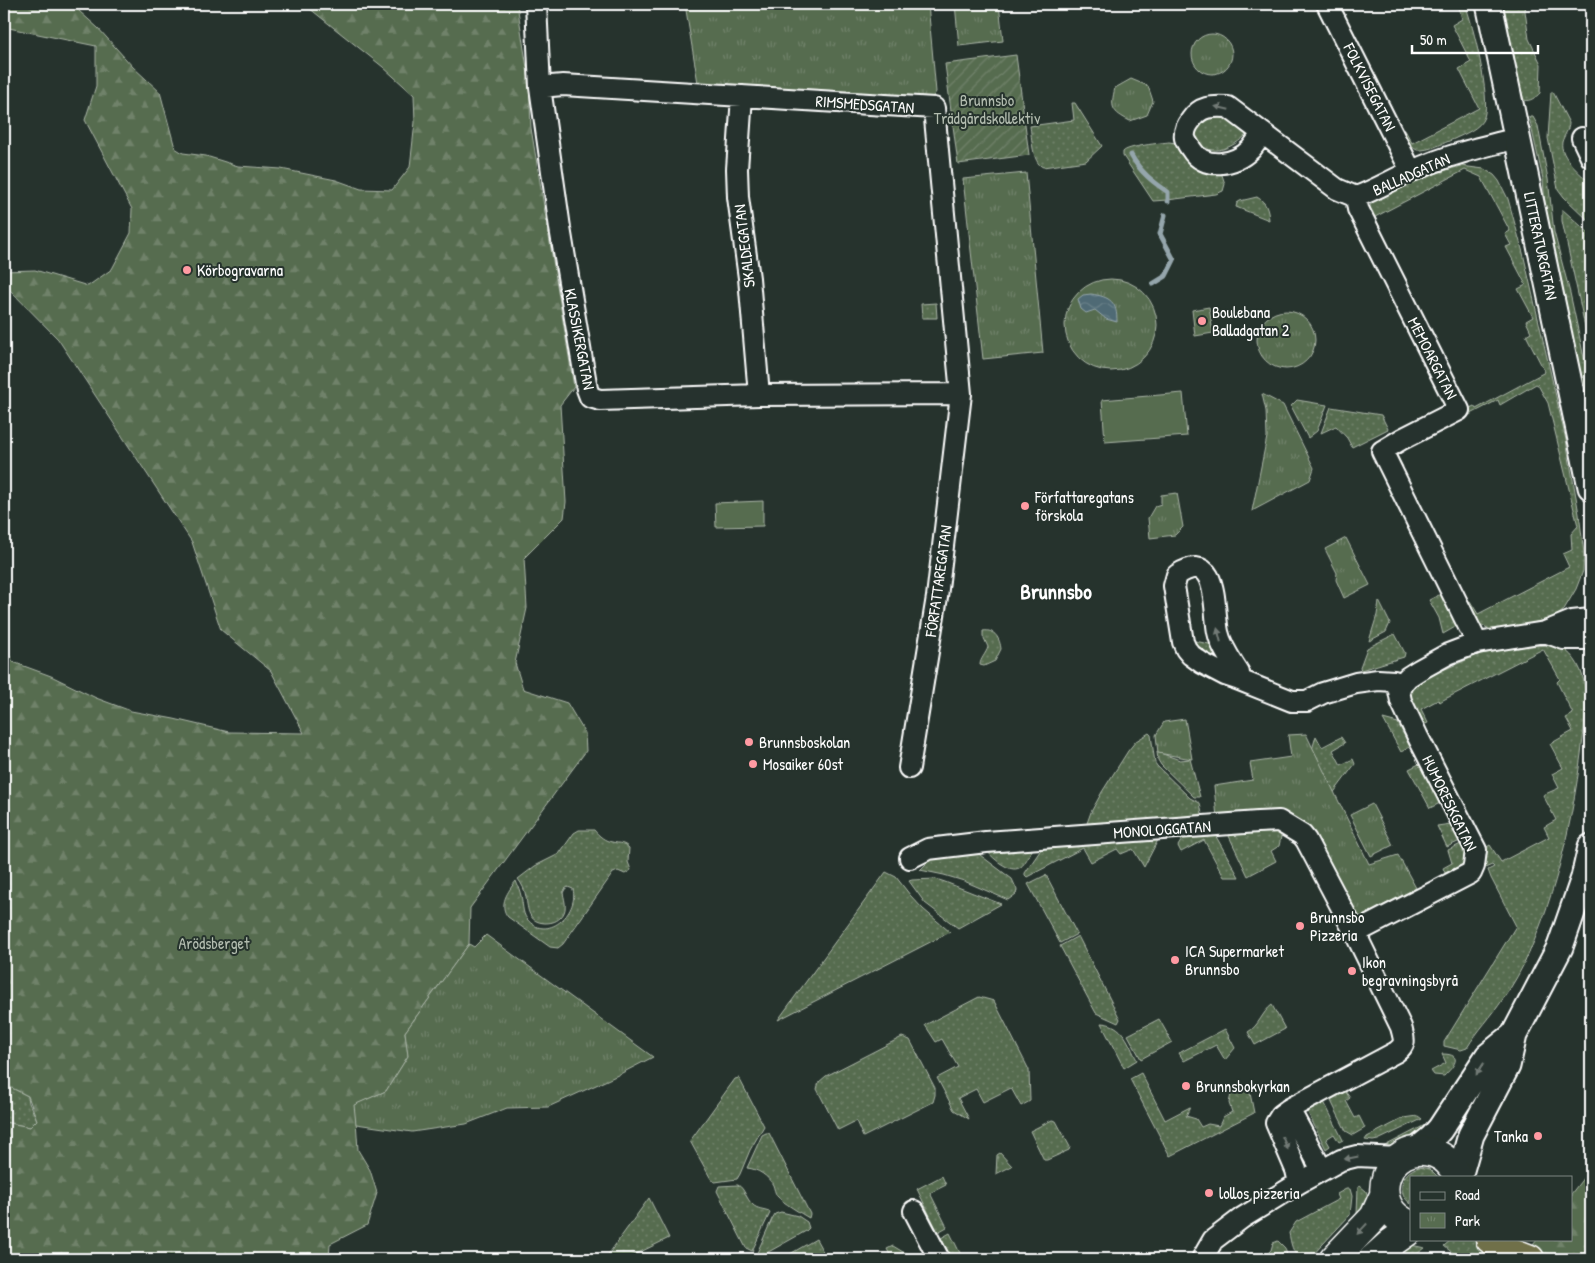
<svg xmlns="http://www.w3.org/2000/svg" width="1595" height="1263" font-family="'Patrick Hand',sans-serif">
<style>
.grass{fill:url(#grass-dots);stroke:#abb6a8}
.forest{fill:url(#forest-firs);stroke:#abb6a8}
.park{fill:url(#park-tufts);stroke:#abb6a8}
.garden{fill:url(#garden-furrows);stroke:#abb6a8}
.pitch{fill:#576c50;stroke:#abb6a8}
.water{fill:url(#water-waves);stroke:#95a6ac}
.lines{fill:none;stroke-linecap:round;stroke-linejoin:round}
.stream{stroke:#95a6ac;stroke-width:5}
.minor-casing{stroke:#fff;stroke-width:24}
.tertiary-casing{stroke:#fff;stroke-width:29}
.secondary-casing{stroke:#fff;stroke-width:31}
.motorway-casing{stroke:#fff;stroke-width:31}
.minor{stroke:#26332d;stroke-width:20}
.tertiary{stroke:#26332d;stroke-width:25}
.secondary{stroke:#26332d;stroke-width:28}
.motorway{stroke:#6f704a;stroke-width:28}
.oneway{fill:#727a76}
.poi-dot{fill:#ff9aa2;stroke:#26332d;stroke-width:2}
.labels{text-anchor:middle;stroke-width:4;stroke-linejoin:round;paint-order:stroke}
.street-label{font-size:16px;fill:#fff;stroke:#26332d}
.park-label{font-size:16px;fill:#b3bdb0;stroke:#26332d}
.poi-label{font-size:16px;fill:#fff;stroke:#26332d;text-anchor:start}
.district-label{font-size:21px;font-weight:bold;fill:#fff;stroke:#26332d}
</style>
<defs>
<pattern id="grass-dots" width="8" height="8" patternUnits="userSpaceOnUse" patternTransform="scale(1.25)"><rect width="8" height="8" fill="#576c50"/><path d="M2 2h.1M6 6h.1" fill="none" stroke="#70826a" stroke-width="1.8" stroke-linecap="round"/></pattern>
<pattern id="forest-firs" width="22" height="20" patternUnits="userSpaceOnUse" patternTransform="scale(1.25)"><rect width="22" height="20" fill="#576c50"/><path d="M5 1l3.5 6h-7zM16 11l3.5 6h-7z" fill="#70826a"/></pattern>
<pattern id="park-tufts" width="24" height="20" patternUnits="userSpaceOnUse" patternTransform="scale(1.25)"><rect width="24" height="20" fill="#576c50"/><path d="M3 7l-1-3M5 7V3M7 7l1-3M15 17l-1-3M17 17v-4M19 17l1-3" fill="none" stroke="#70826a"/></pattern>
<pattern id="garden-furrows" width="10" height="10" patternUnits="userSpaceOnUse" patternTransform="scale(1.25)"><rect width="10" height="10" fill="#576c50"/><path d="M-1 1l2-2M0 10L10 0M9 11l2-2" fill="none" stroke="#70826a"/></pattern>
<pattern id="water-waves" width="16" height="10" patternUnits="userSpaceOnUse" patternTransform="scale(1.25)"><rect width="16" height="10" fill="#4f6a74"/><path d="M0 5q4-4 8 0t8 0" fill="none" stroke="#698089"/></pattern>
</defs>
<rect width="100%" height="100%" fill="#26332d"/>
<filter id="ink" filterUnits="userSpaceOnUse"><feTurbulence type="fractalNoise" baseFrequency=".02" numOctaves="2"/><feDisplacementMap in="SourceGraphic" scale="10" xChannelSelector="R" yChannelSelector="G"/><feConvolveMatrix kernelMatrix="1 2 1 2 8 2 1 2 1" color-interpolation-filters="sRGB"/></filter>
<g filter="url(#ink)">
<path class="grass" d="M1458,4H1465C1473,24 1491,98 1484,117C1480,129 1464,134 1454,139C1443,143 1430,151 1417,150C1410,147 1404,138 1405,130L1412,143L1479,108L1459,69L1471,62L1452,25L1462,19Z
M1502,4H1526L1525,11L1529,39L1541,64L1540,93C1536,97 1530,102 1524,100C1514,68 1506,37 1502,4Z
M1551,92H1553L1569,123C1569,130 1564,135 1562,142C1559,156 1581,175 1591,183V223L1564,197L1558,189L1548,138Z
M1072,103H1075L1102,146L1086,161L1043,167C1032,163 1032,137 1030,126L1074,120Z
M1220,113L1248,133C1233,149 1205,161 1194,135L1200,118Z
M1529,117H1533L1538,126L1540,137L1548,179L1554,232L1570,293L1591,390V435L1547,230L1543,179Z
M1169,142L1176,143L1221,172L1225,184L1223,191L1216,194L1167,200L1153,201L1123,156C1123,155 1123,153 1123,152C1127,146 1162,143 1169,142Z
M1461,166L1484,169L1494,175L1499,181L1508,199L1523,253L1566,440L1579,514L1584,553L1583,571L1576,589L1563,611L1553,618L1515,627L1491,630L1475,621L1467,603L1470,601L1478,614L1569,567L1563,554L1572,550L1571,534L1578,526L1548,403L1538,385L1536,384L1500,405L1498,400L1396,453L1403,467L1399,470L1394,463L1396,446L1474,406L1476,409L1545,372L1526,335L1531,332L1526,321L1533,317L1518,289L1526,285L1506,247L1511,245L1505,234L1510,231L1481,177L1465,170L1375,217L1381,230L1378,231C1375,224 1368,215 1370,206C1374,192 1445,170 1461,166Z
M1257,197C1267,203 1268,210 1269,220L1236,207L1237,203L1240,201Z
M1562,209L1591,235V354L1562,221Z
M936,303L937,318H922L921,304Z
M1297,400L1327,405L1317,431L1308,438L1291,406Z
M1331,407L1381,415L1388,429L1352,447L1347,438L1336,426L1321,433Z
M1441,594L1457,626L1443,634L1439,618L1429,600Z
M1379,601L1390,623L1386,632L1369,641L1377,615Z
M983,631C995,629 1000,639 1001,649L995,661L984,666L980,665C980,659 986,654 988,647L983,636Z
M1395,634L1405,653L1404,657L1361,670L1360,667L1367,648Z
M1190,640L1214,645L1221,659L1219,660L1196,650Z
M1555,645C1571,650 1581,666 1584,682C1588,705 1584,731 1581,754C1572,822 1557,890 1529,953C1522,969 1513,985 1503,999C1492,1016 1477,1031 1467,1048L1461,1050L1444,1046V1042L1516,926L1491,878L1488,870L1494,867L1492,865L1485,868L1482,867V850L1490,845L1501,862L1549,837L1544,827L1556,820L1543,795L1559,788L1552,774L1563,768L1550,744L1573,731L1566,718L1573,714L1557,682L1560,679L1543,649L1443,700L1440,702L1438,700L1421,709L1428,723L1422,725L1407,696L1413,683L1480,654L1525,646Z
M1383,719L1398,723L1410,747L1401,752Z
M1149,733L1151,735L1155,763L1157,766L1190,798L1200,803L1202,814L1143,822L1086,826L1091,812L1102,792L1128,751L1136,741Z
M1316,736L1322,747L1341,737L1345,743L1333,750L1341,765L1353,759L1355,764L1309,826L1293,815Z
M1157,752L1180,760L1190,759L1200,797H1194L1161,765L1158,760Z
M1419,764L1440,803L1430,808L1409,769Z
M1451,824L1460,841L1447,847L1437,826Z
M1272,829L1282,832L1279,846L1271,851L1276,861L1248,876L1229,836L1233,832Z
M579,830H594C599,836 605,841 612,842C620,844 623,842 629,848L628,862L631,870L625,874L618,871L613,873L563,944L558,948L550,947L508,917C498,905 508,891 516,881C518,886 520,891 521,896C523,903 522,913 527,919C546,943 579,914 573,889L568,887L565,889L563,893C565,902 568,911 560,918C556,922 550,923 545,923C528,922 528,910 526,897C525,890 522,884 518,879L535,866L559,854L574,833Z
M1214,833L1239,877H1224L1204,840L1181,852L1178,846L1185,835Z
M1157,837L1158,840L1144,867L1133,849L1121,854L1117,849L1091,862L1083,848L1027,877L1025,875V873L1042,848L1093,842Z
M1461,844L1465,855L1463,864L1445,873L1443,868L1452,863L1448,850Z
M1023,849H1030L1031,851C1023,868 1018,875 1000,863C996,860 991,856 988,852Z
M976,852L1012,879L1017,890L1016,894L1008,900L964,881L944,875L920,870L930,860L937,856Z
M886,872L896,877L910,895L923,909L950,932L778,1020Z
M1046,875L1077,934L1060,943L1028,884Z
M936,879L945,882L1001,904L958,928L925,903L909,881L912,880Z
M1078,936L1120,1019L1118,1023L1096,1013L1060,946Z
M979,997L994,1001L1029,1070L1030,1101L1021,1106L1011,1088L983,1102L976,1089L958,1098L969,1119L954,1110L937,1078L958,1067L942,1039L936,1042L925,1025Z
M1272,1005L1285,1029L1255,1045L1248,1032C1259,1026 1262,1012 1272,1005Z
M1159,1019L1172,1042L1141,1059L1128,1035Z
M1101,1023C1124,1024 1128,1043 1137,1060L1124,1068Z
M1225,1029L1235,1048L1225,1060L1216,1045L1184,1061L1179,1053Z
M902,1037L910,1040L935,1088V1095L933,1102L863,1137L856,1121L838,1130L817,1089L819,1082L826,1076Z
M1442,1054C1465,1054 1453,1067 1444,1076L1434,1075L1431,1071L1446,1063Z
M1141,1073L1165,1120L1190,1107L1186,1116L1196,1119L1201,1127L1208,1124L1219,1126L1223,1117L1232,1112L1229,1103L1232,1090H1241L1250,1093L1254,1113L1170,1156L1130,1079Z
M739,1078L764,1126L750,1150L740,1174L737,1179L715,1182L711,1179L690,1141L735,1079Z
M4,1084L28,1096L29,1103L37,1120L30,1127L4,1122Z
M1342,1090L1345,1091L1350,1098L1346,1101L1355,1118L1359,1116L1365,1128L1353,1135L1346,1131L1331,1101V1098Z
M1320,1101L1324,1102L1343,1140L1339,1142L1334,1134L1326,1139L1330,1146L1326,1149L1307,1111Z
M1418,1116L1422,1119L1378,1140L1373,1141L1365,1140L1367,1137L1404,1118Z
M1052,1120L1056,1121L1070,1147L1069,1150L1047,1160H1044L1030,1131Z
M1429,1123L1423,1134L1399,1147L1377,1150Z
M766,1133H769L810,1214L809,1218C802,1214 782,1202 777,1196C775,1193 774,1188 773,1185C768,1176 758,1169 747,1168L762,1135Z
M1000,1153L1012,1166L996,1174L997,1155Z
M1419,1167L1430,1169L1438,1177H1411V1204C1396,1193 1400,1172 1419,1167Z
M942,1176L946,1185L930,1193L947,1227L938,1232L917,1189Z
M738,1185C745,1189 746,1199 753,1205C757,1209 764,1209 769,1211L770,1213L752,1251L746,1248L717,1191L719,1186Z
M1360,1186L1366,1191C1370,1200 1365,1208 1359,1215L1357,1214L1358,1187Z
M1346,1189H1350L1352,1196L1350,1215L1309,1259L1305,1256L1301,1259C1292,1253 1291,1243 1289,1233L1296,1222L1339,1199L1337,1194Z
M649,1198L669,1238L626,1259H605Z
M781,1212L798,1216L807,1222L809,1228L806,1231L763,1255H759L757,1253L772,1219L775,1214Z
M950,1233L963,1259H952L941,1238Z
M816,1239L827,1259H792L790,1254Z
M1452,1239H1475L1487,1249L1506,1259H1460L1444,1246Z
M1278,1241L1285,1248L1288,1259H1262L1271,1250L1273,1243Z
M1411,1245L1425,1248L1410,1259H1382Z
M893,1246L903,1252L917,1256L911,1259H892L887,1249Z"/>
<path class="forest" d="M4,4H87L79,11L98,28L133,67L160,92L175,148L183,153L206,156L238,166L281,169L336,180L361,189L392,190L410,167L415,122L414,95L383,67L304,4H517L529,81L531,128L574,387L560,405L566,502L564,518L524,558L527,608L515,663L523,689L567,703L585,733L586,751L470,908L469,944L405,1032L408,1056L386,1091L355,1105L358,1150L370,1170L377,1193L367,1225L330,1244L329,1259H4V1122L30,1127L37,1120L28,1096L4,1084V645L13,662L51,676L96,698L131,711L174,719L229,732L304,733L271,671L221,630L192,542L58,339L4,284V271L35,270L88,286L112,269L131,233L132,209L85,120L96,86V46L4,27Z
M1591,1168V1259C1570,1260 1549,1255 1529,1249L1537,1239H1571V1194Z"/>
<path class="park" d="M685,4H928L936,92L930,101L699,89Z
M955,4H999L1003,41L959,46Z
M1192 54a20 20 0 1 1 40 0a20 20 0 1 1-40 0Z
M1131,79L1148,86L1153,101L1147,115L1130,121C1112,112 1110,108 1115,88Z
M1026,173L1043,353L983,359L963,179Z
M1065 325a46 46 0 1 1 92 0a46 46 0 1 1-92 0Z
M1257 340a29 29 0 1 1 58 0a29 29 0 1 1-58 0Z
M1262,394L1283,405L1314,468L1310,480L1252,511L1267,437L1266,411Z
M1177,493L1183,527L1175,535L1150,538L1148,518L1155,506L1161,504V495Z
M1346,538L1370,585L1344,598L1336,580L1337,573L1325,549Z
M1185,719L1192,759L1158,753L1156,735L1164,722Z
M1306,734L1369,864L1398,855L1416,888L1357,919L1306,827L1296,820L1217,818L1214,786L1253,780L1250,763L1291,757L1288,735Z
M1372,804L1393,845L1371,856L1350,815Z
M486,935L653,1057L618,1075L548,1107L507,1108L466,1124L412,1132L356,1124L354,1105L386,1091L408,1056L405,1032L469,944L474,947Z"/>
<path class="garden" d="M1016,55L1029,155L958,164L945,64Z"/>
<path class="pitch" d="M1209,307L1213,333L1195,336L1192,310Z
M1183,393L1187,436L1105,442L1102,400Z
M763,501V526L716,527L715,503Z"/>
<path class="water" d="M1091,294C1111,297 1117,302 1117,322L1106,319L1095,310L1086,313L1081,309L1078,299L1083,295Z"/>
<g class="lines">
<path class="stream" d="M1131,155C1140,172 1153,182 1168,192V201
M1153,284L1166,276L1174,260L1160,234L1165,215"/>
<defs>
<path id="minor" d="M536,4L540,87L560,228L582,360L587,389L590,397L600,400L759,395L961,394
M1327,4L1411,171
M540,87L563,85L934,108L961,394L937,597L909,768
M742,96L737,169L738,197L749,278L759,395
M1263,133C1259,138 1255,144 1251,149C1235,165 1204,171 1191,149C1189,146 1186,142 1185,138C1184,132 1187,125 1191,120C1200,106 1212,106 1228,107L1337,189L1356,197C1376,190 1393,179 1412,171C1447,155 1481,147 1518,138
M1582,138L1591,157
M1356,197L1358,209L1459,410L1402,439L1382,451L1477,643
M1545,632L1564,639H1591
M1237,679L1239,673C1231,660 1221,647 1218,632C1213,607 1219,548 1177,575L1174,586L1183,642L1186,649L1191,655L1202,663L1225,675L1237,679L1292,701H1307L1323,693L1356,683L1378,680L1394,681L1402,684L1408,677L1419,670L1448,654L1477,643L1545,632L1572,621L1591,619
M910,858L928,849L986,842L1258,822L1279,821L1302,835L1306,840L1355,933L1401,1027C1404,1039 1407,1044 1396,1052L1289,1109L1281,1115L1276,1123L1296,1170L1299,1183
M1355,933L1471,873L1474,866L1476,850L1418,737L1401,701L1399,691L1402,684
M1289,1109L1322,1170
M914,1211L939,1259
M1202,1259L1213,1240L1242,1218L1299,1183L1341,1160L1357,1156L1399,1158"/>
<path id="tertiary" d="M1489,4L1591,487
M1416,1151L1432,1138L1440,1129L1488,1056L1514,1035
M1459,1177L1471,1135L1507,1066L1514,1035L1560,947L1584,878L1591,847"/>
<path id="secondary" d="M1411,1225C1362,1207 1387,1137 1434,1153C1445,1157 1453,1166 1458,1177
M1334,1259L1374,1217L1384,1195
M1373,1259L1391,1243L1411,1229"/>
<path id="motorway" d="M1490,1239L1507,1250L1530,1259"/>
</defs>
<use href="#minor" class="minor-casing"/>
<use href="#tertiary" class="tertiary-casing"/>
<use href="#secondary" class="secondary-casing"/>
<use href="#motorway" class="motorway-casing"/>
<use href="#minor" class="minor"/>
<use href="#tertiary" class="tertiary"/>
<use href="#secondary" class="secondary"/>
<use href="#motorway" class="motorway"/>
</g>
<defs><path id="oneway-solid" d="M-6-.8H1V-3.2L6.5 0L1 3.2V.8H-6Z" transform="scale(1.25)"/></defs>
<g class="oneway">
<use href="#oneway-solid" transform="translate(1222 108) rotate(-167)"/>
<use href="#oneway-solid" transform="translate(1219 635) rotate(-104)"/>
<use href="#oneway-solid" transform="translate(1480 1069) rotate(123)"/>
<use href="#oneway-solid" transform="translate(1285 1143) rotate(66)"/>
<use href="#oneway-solid" transform="translate(1351 1158) rotate(169)"/>
<use href="#oneway-solid" transform="translate(1362 1229) rotate(133)"/>
</g>
</g>
<g class="poi-dot">
<circle cx="187" cy="270" r="5"/>
<circle cx="1202" cy="321" r="5"/>
<circle cx="1025" cy="506" r="5"/>
<circle cx="749" cy="742" r="5"/>
<circle cx="753" cy="764" r="5"/>
<circle cx="1300" cy="926" r="5"/>
<circle cx="1175" cy="960" r="5"/>
<circle cx="1352" cy="971" r="5"/>
<circle cx="1186" cy="1086" r="5"/>
<circle cx="1538" cy="1136" r="5"/>
<circle cx="1209" cy="1193" r="5"/>
</g>
<g class="labels">
<g class="street-label">
<text transform="translate(1370 87) rotate(63)" y="6">FOLKVISEGATAN</text>
<text transform="translate(865 104) rotate(4)" y="6">RIMSMEDSGATAN</text>
<text transform="translate(1411 174) rotate(-24)" y="6">BALLADGATAN</text>
<text transform="translate(744 246) rotate(-97)" y="6">SKALDEGATAN</text>
<text transform="translate(1541 246) rotate(78)" y="6">LITTERATURGATAN</text>
<text transform="translate(580 339) rotate(79)" y="6">KLASSIKERGATAN</text>
<text transform="translate(1433 358) rotate(63)" y="6">MEMOARGATAN</text>
<text transform="translate(938 581) rotate(-82)" y="6">FÖRFATTAREGATAN</text>
<text transform="translate(1450 803) rotate(64)" y="6">HUMORESKGATAN</text>
<text transform="translate(1162 829) rotate(-4)" y="6">MONOLOGGATAN</text>
</g>
<g class="park-label">
<text x="987" y="106">Brunnsbo<tspan x="987" dy="18">Trädgårdskollektiv</tspan></text>
<text x="214" y="949">Arödsberget</text>
</g>
<g class="poi-label">
<text x="197" y="276">Körbogravarna</text>
<text x="1212" y="318">Boulebana<tspan x="1212" dy="18">Balladgatan 2</tspan></text>
<text x="1035" y="503">Författaregatans<tspan x="1035" dy="18">förskola</tspan></text>
<text x="759" y="748">Brunnsboskolan</text>
<text x="763" y="770">Mosaiker 60st</text>
<text x="1310" y="923">Brunnsbo<tspan x="1310" dy="18">Pizzeria</tspan></text>
<text x="1185" y="957">ICA Supermarket<tspan x="1185" dy="18">Brunnsbo</tspan></text>
<text x="1362" y="968">Ikon<tspan x="1362" dy="18">begravningsbyrå</tspan></text>
<text x="1196" y="1092">Brunnsbokyrkan</text>
<text x="1528" y="1142" text-anchor="end">Tanka</text>
<text x="1219" y="1199">lollos pizzeria</text>
</g>
<g class="district-label">
<text x="1056" y="599">Brunnsbo</text>
</g>
</g>
<rect width="1595" height="1263" fill="none" stroke="#26332d" stroke-width="20"/>
<rect x="10" y="10" width="1575" height="1243" fill="none" stroke="#fff" stroke-width="2" filter="url(#ink)"/>
<rect x="1410" y="1176" width="162" height="65" fill="#26332d" stroke="#7d8581"/>
<rect x="1420" y="1192" width="25" height="8" fill="#26332d" stroke="#7d8581"/>
<text x="1455" y="1200" font-size="15" fill="#ffffff">Road</text>
<rect x="1420" y="1213" width="25" height="15" fill="url(#park-tufts)" stroke="#7d8581"/>
<text x="1455" y="1226" font-size="15" fill="#ffffff">Park</text>
<path d="M1412 45v8h126v-8" fill="none" stroke="#ffffff" stroke-width="2.5"/>
<text x="1420" y="45" font-size="15" fill="#ffffff" stroke="#26332d" stroke-width="4" paint-order="stroke">50 m</text>
</svg>
